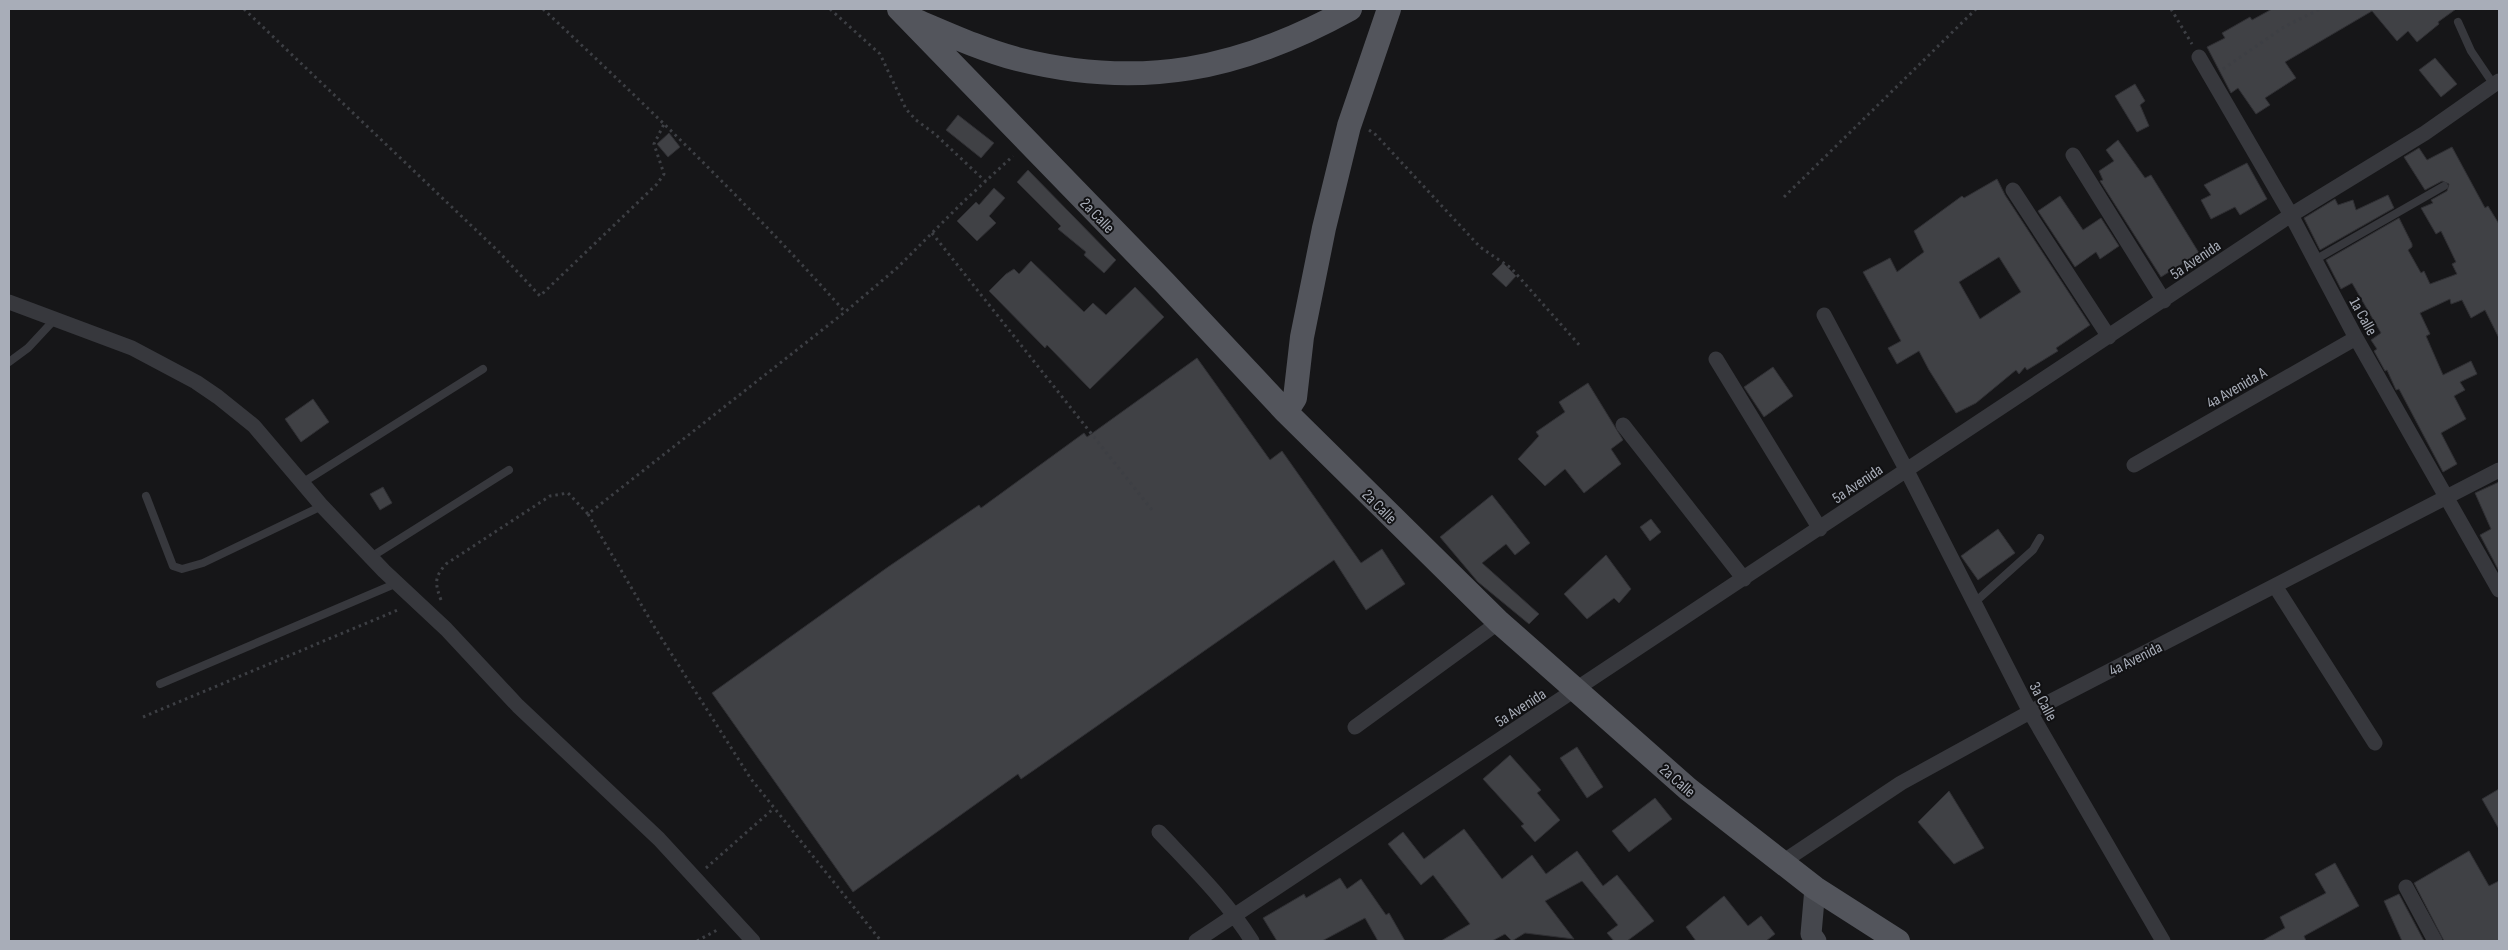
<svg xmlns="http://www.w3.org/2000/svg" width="2508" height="950" font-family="'Sofia Sans Condensed',sans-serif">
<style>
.building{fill:#404145;stroke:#303034;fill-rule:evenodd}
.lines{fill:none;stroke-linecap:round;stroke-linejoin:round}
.path{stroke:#3d3f44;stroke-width:3;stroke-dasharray:2.5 4;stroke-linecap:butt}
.lane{stroke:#37383d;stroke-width:8}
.street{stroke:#37383d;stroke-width:15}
.secondary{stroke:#45474d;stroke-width:21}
.primary{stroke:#53555c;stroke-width:24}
.labels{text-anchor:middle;stroke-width:4;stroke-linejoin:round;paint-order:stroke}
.street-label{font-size:16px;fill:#a8adb8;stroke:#111113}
</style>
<rect width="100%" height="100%" fill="#161618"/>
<path class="building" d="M2272,9H2456L2438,22L2439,24L2417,42L2408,31L2397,41L2372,11L2285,62L2296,78L2265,98L2270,105L2256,114L2238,88L2231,93L2207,47L2225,38L2222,33L2250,17L2252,20Z
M2435,58L2457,84L2441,97L2419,70Z
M2135,84L2145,101L2140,105L2149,126L2137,132L2115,96Z
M958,115L994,143L981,158L946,130Z
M669,133L680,147L668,157L657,144Z
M2118,140L2145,178L2151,175L2199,253L2161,277L2100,181L2103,180L2099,171L2114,161L2106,150Z
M2452,147L2485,208L2488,206L2499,224V338L2485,310L2471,318L2462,300L2451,304L2450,299L2420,313L2430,334L2426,336L2443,375L2471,361L2477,374L2460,382L2465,390L2454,396L2466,419L2441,433L2457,464L2443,472L2399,389L2396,390L2387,370L2385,371L2374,351L2377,349L2371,340L2381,333L2352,283L2341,289L2326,260L2399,218L2412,244V247L2408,250L2421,273L2424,271L2430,284L2457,274L2452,264L2456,262L2441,231L2436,234L2421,208L2433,203L2431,200L2447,191L2449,184L2442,181L2425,190L2404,157L2419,148L2427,160Z
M2247,163L2267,199L2240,215L2235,207L2211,219L2201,200L2211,195L2204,185Z
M1028,170L1116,260L1104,273L1084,255L1086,252L1058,229L1061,226L1017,182Z
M1997,179L2005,195L2090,325L2056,348L2058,351L2027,370L2025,367L2019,374L2016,370L1976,403L1956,413L1929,370L1919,351L1897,364L1888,348L1901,341L1863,272L1890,258L1897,272L1924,252L1914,231L1962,196L1964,198ZM1999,257L2021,292L1980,319L1959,282Z
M994,188L1005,198L989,216L996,223L977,241L957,221L976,202L979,205Z
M2388,195L2394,208L2320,250L2304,218L2335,199L2338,205L2353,200L2356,210Z
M2060,196L2083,230L2101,218L2119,246L2100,259L2096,252L2075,267L2038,211Z
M1031,261L1084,312L1093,303L1106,315L1135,287L1164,317L1090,389L1047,345L1045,348L989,291L1006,274L1014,269L1019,274Z
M1503,263L1516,276L1506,287L1492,274Z
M1197,358L1270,460L1282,451L1361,563L1382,549L1405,584L1366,610L1334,560L1037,768L1021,779L1018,774L853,892L712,693L888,567L979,505L981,508L1084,433L1087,437Z
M1773,367L1793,396L1764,417L1744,387Z
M1588,383L1623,440L1611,449L1621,464L1584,493L1565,469L1545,486L1518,459L1539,436L1536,432L1565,412L1559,402Z
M313,399L329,422L301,442L285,419Z
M2499,482V571L2480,535L2491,529L2475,493Z
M383,487L392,503L380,510L370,494Z
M1492,495L1530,543L1515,555L1506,544L1482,563L1539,614L1529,624L1478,582L1440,537Z
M1651,519L1661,532L1650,541L1640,527Z
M1998,529L2015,553L1978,580L1961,556Z
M1606,555L1631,589L1619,603L1614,598L1587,619L1564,594Z
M1577,747L1603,787L1587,798L1560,758Z
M1510,755L1541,790L1537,793L1560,820L1535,842L1521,826L1524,824L1483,779Z
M2499,789V829L2482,799Z
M1949,791L1984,848L1954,864L1918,822Z
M1655,798L1672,819L1629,852L1612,831Z
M1464,829L1502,879L1532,855L1546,874L1577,851L1603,886L1617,875L1654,921L1627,941H1614L1607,933L1618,925L1582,881L1545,901L1574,939L1525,933L1512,941L1505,934L1492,941H1441L1470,924L1433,875L1421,885L1388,844L1403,832L1424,859Z
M2469,851L2489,886L2499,881V941H2444L2414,883Z
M2335,863L2359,906L2304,936L2306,941H2262L2285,928L2280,917L2326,893L2315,874Z
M1340,878L1347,889L1361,879L1386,915L1389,913L1405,941H1378L1365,918L1322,941H1277L1263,918L1304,894L1306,898Z
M2399,894L2424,941H2402L2384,901Z
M1724,896L1748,926L1761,916L1775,934L1766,941H1696L1686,927Z"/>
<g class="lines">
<path class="path" d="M244,9L498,251L540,296L657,184L664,174L654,144L664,124
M543,9C647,106 750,205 845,312
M830,9L880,54L906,109L916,120L935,134L986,182
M2171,9L2192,44
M2223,69L2284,27L2320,9
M1369,130L1376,135L1480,247L1511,268L1581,347
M1784,197L1976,9
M932,233L1152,510
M588,514L655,628L751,779L881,941
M441,600C435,584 434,577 446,564L550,496L568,493L588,514L845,312L897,268L963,202L1013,156
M143,717L400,609
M706,868L773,809
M697,941L719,929"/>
<path class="lane" d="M2458,22L2471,51L2494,85
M2313,261L2444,186
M9,362L28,348L55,319
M302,483L483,369
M146,496L173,566L182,569L203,563L322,506
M371,557L509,470
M1974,603L2033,550L2040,538
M160,684L397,583"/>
<path class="street" d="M2199,57L2291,215L2356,338L2499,590
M2073,155L2164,301
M2013,190L2109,337
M9,302L132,348L196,382L218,397L254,426L322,506L384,571L446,629L518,706L659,839L753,941
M1824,315L1907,471L2030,712L2163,941
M1716,359L1820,529
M1623,425L1744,579
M2134,465L2356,338
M2275,586L2375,743
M1355,727L1499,622
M1159,832C1192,867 1226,900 1252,941
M1781,863L1901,783L2030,712L2499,470
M2406,887L2435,941
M1196,941L2291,215L2425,133L2499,81"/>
<path class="secondary" d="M1815,888L1811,934L1816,941"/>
<path class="primary" d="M899,9L1165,283L1286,412L1499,622L1688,789L1815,888L1898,941
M917,21C950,35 983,50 1017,59C1141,90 1240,70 1350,9
M1286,412L1295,398L1302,337L1324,228L1349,126L1389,9"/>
</g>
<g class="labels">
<g class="street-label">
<text transform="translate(1098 215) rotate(46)" y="6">2a Calle</text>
<text transform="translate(2195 259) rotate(-34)" y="6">5a Avenida</text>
<text transform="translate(2364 316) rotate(61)" y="6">1a Calle</text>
<text transform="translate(2236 387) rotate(-30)" y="6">4a Avenida A</text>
<text transform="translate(1857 483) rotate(-34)" y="6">5a Avenida</text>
<text transform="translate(1380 506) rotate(45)" y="6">2a Calle</text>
<text transform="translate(2135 658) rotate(-27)" y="6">4a Avenida</text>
<text transform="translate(2044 701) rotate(62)" y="6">3a Calle</text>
<text transform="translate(1520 707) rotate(-33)" y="6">5a Avenida</text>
<text transform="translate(1678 780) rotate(41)" y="6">2a Calle</text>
</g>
</g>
<rect width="2508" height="950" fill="none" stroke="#a8adb8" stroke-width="20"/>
</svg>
